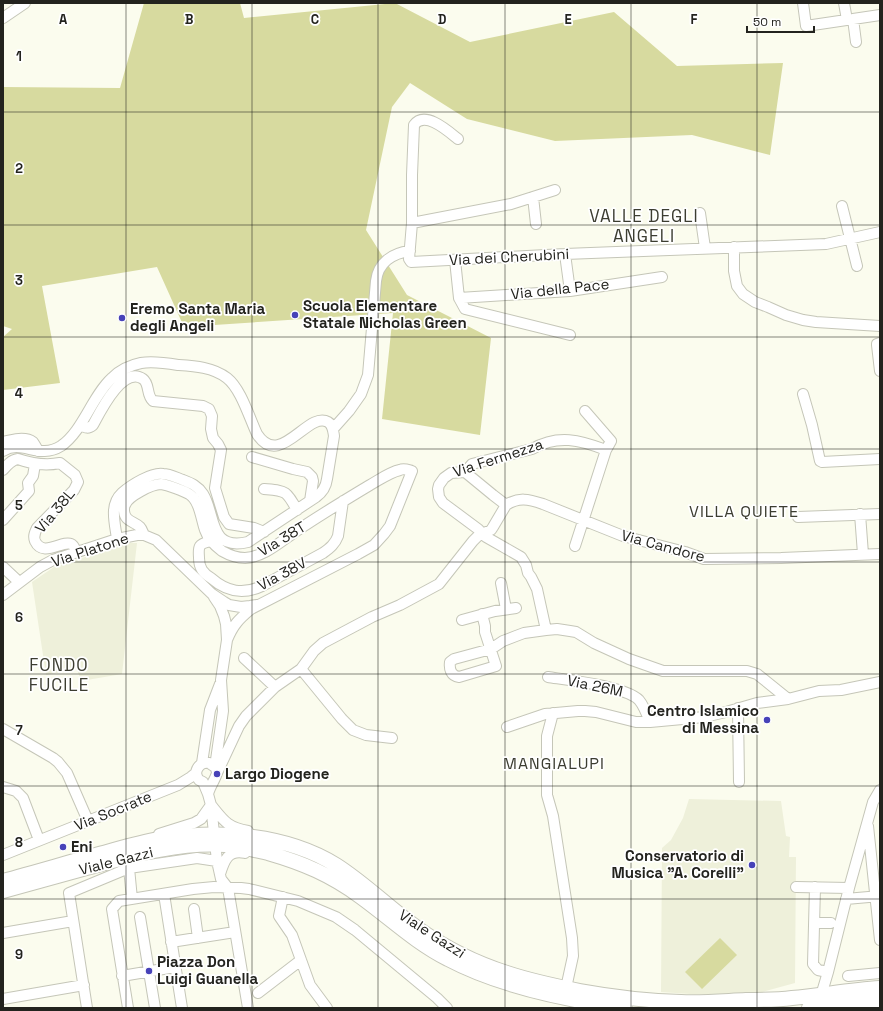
<svg xmlns="http://www.w3.org/2000/svg" width="883" height="1011" font-family="'Space Grotesk',sans-serif">
<style>
.built{fill:#eef0da}
.green{fill:#d7da9f}
.lines{fill:none;stroke-linecap:round;stroke-linejoin:round}
.minor-casing{stroke:#c5c6b8;stroke-width:12}
.secondary-casing{stroke:#c5c6b8;stroke-width:16}
.minor{stroke:#fff;stroke-width:10}
.secondary{stroke:#fff;stroke-width:14}
.grid{fill:none;stroke:#23231e;stroke-width:1;stroke-opacity:0.55}
.poi-dot{fill:#4742b8;stroke:#fff;stroke-width:1.5}
.labels{text-anchor:middle;stroke-width:3.5;stroke-linejoin:round;paint-order:stroke}
.street-label{font-size:15px;fill:#23231e;stroke:#fff}
.poi-label{font-size:15px;font-weight:bold;fill:#23231e;stroke:#fff;text-anchor:start}
.neighbourhood-label{font-size:16px;letter-spacing:1px;fill:#3c3d31;stroke:#fff}
.quarter-label{font-size:17px;letter-spacing:1px;fill:#3c3d31;stroke:#fff}
.grid-label{font-size:13px;text-anchor:middle;font-weight:bold;fill:#23231e;stroke:#fff;stroke-width:3.5;stroke-linejoin:round;paint-order:stroke}
</style>
<rect width="100%" height="100%" fill="#fbfcee"/>
<path class="built" d="M129,543H137L122,674L81,681L77,669L46,675L32,582L54,567Z
M689,799L781,801L786,836L790,837L789,857H796L795,983L758,993L718,995L690,994L661,992L662,848L671,840L683,818Z"/>
<path class="green" d="M144,3H240L244,18L395,3L470,42L614,12L677,66L783,63L770,155L692,135L555,141L467,119L410,83L392,107L366,230L407,295L491,338L480,435L382,419L393,313L184,327L157,267L42,286L60,383L3,390V337L12,329L3,326V87L120,88Z
M720,938L737,955L702,989L685,972Z"/>
<g class="lines">
<defs>
<path id="minor" d="M803,3L806,26L880,15
M844,3L847,20
M3,18L25,3
M853,19L856,42
M458,139C448,131 425,110 414,125L412,175V223L409,259L411,262L565,254L826,244L880,232
M533,197L536,224
M842,206L857,266
M700,213L705,248
M412,223L511,204L555,190
M734,247V271L737,286L743,294L755,302L768,307L786,315L803,320L816,322L880,326
M565,254L570,291
M455,260L459,298L465,309L570,335
M459,298L570,291L662,277
M880,343L877,344V345L880,371
M803,394L812,425L820,461L822,462L880,459
M80,425C86,428 88,429 93,425C100,412 123,365 143,379C150,384 146,395 153,401L203,406L209,409L212,416L211,429L213,438L218,444L221,450L215,488L224,517L229,524L254,528L264,532
M333,429L349,411L361,394L368,375L376,281C378,263 392,253 410,251
M3,442C11,440 25,436 33,442C35,445 37,448 38,451
M3,451C22,439 39,460 61,446C83,431 92,396 112,378C120,370 131,365 141,363C153,361 166,363 178,365C194,366 213,367 227,378C241,389 249,417 257,434C280,470 308,410 328,422C333,425 333,430 334,436L327,479C326,487 323,492 316,497L248,542C208,551 216,515 203,494C198,486 191,483 183,480C177,478 170,474 163,474C152,472 131,485 122,493C109,505 115,523 117,539
M252,457L293,469L307,472L312,477L313,481L310,501
M3,470C7,465 11,460 18,459C33,464 45,466 60,463L75,475L78,482L74,490L37,528C35,532 33,536 35,541C43,558 62,540 71,544C74,545 75,549 76,552
M465,472L493,495L506,505
M264,489C286,491 286,490 297,510
M506,505C519,497 528,499 543,504L623,536L685,552L704,559L781,558L880,554
M860,514L863,554
M798,517L880,514
M3,520L29,491L28,483L33,476L35,464
M144,535C143,533 142,529 140,527C134,521 125,522 124,511C124,509 124,506 125,505C128,496 152,484 161,484C168,485 184,491 189,494C200,501 201,519 205,530C208,539 214,545 222,551C229,555 236,558 245,558C264,557 280,542 295,532C320,515 345,500 370,485C379,480 390,472 400,470C404,468 408,470 412,471L390,526L384,534L374,545L358,554L251,609C239,619 233,625 227,640
M211,541C207,542 202,543 200,546C198,549 199,555 199,558C199,568 203,573 211,578C227,592 243,595 262,586L323,553C330,548 335,544 338,536L343,501
M575,546L606,450L611,441L585,411
M3,567L19,582
M501,583L506,609
M3,595L40,567L53,560L117,539L137,535H144L156,540L212,594L224,602L229,605L241,607L250,606L257,605
M214,597L220,606L224,616L226,624L227,640L221,680L223,711L215,767L217,771
M482,614L485,626V632L496,666L459,677C451,676 449,669 450,662L454,659L491,649L503,641L516,636L524,633L546,630L557,629L570,631L576,632L594,643L629,659L663,671H747L757,674L788,699
M462,620L495,611L516,608
M546,630L537,589L531,577L528,573L526,565L521,557L486,537L478,529L443,503L439,497L438,489L439,485L444,478L451,473L465,472L472,464L532,449C558,434 580,440 606,450
M244,658L275,687
M301,669L342,719L353,730L366,735L392,738
M548,677C568,680 625,686 639,700C644,706 647,714 650,722
M738,708L739,782
M553,713L547,736V795L553,816L572,938L573,956L566,988
M507,727L545,714L578,711H585L596,712L636,722H650L704,717L726,712L757,703L788,699L819,691L841,690L880,682
M3,729L53,758L58,762L67,773L88,821
M202,763L210,710L220,684
M196,773L197,777L199,780L203,782L208,794L211,805L217,861L221,879L228,888L248,1008
M3,787L16,791L23,798L39,840
M208,794C210,786 215,780 217,773L239,726L246,716L275,687L301,669L314,651L323,643L372,617L400,605L439,584L473,541L479,535L491,530L493,527L506,505
M211,805C224,821 227,827 248,831
M868,826L880,940
M159,834L194,823L201,819L211,805
M3,855L178,785L191,777L196,773C197,766 202,762 209,763L215,767
M129,868L132,899
M220,874C224,861 228,849 245,853
M796,887L849,888
M815,887L813,964L818,970L828,972
M164,894L182,1008
M283,897L279,916L292,935L310,985L327,1008
M846,899L880,896
M194,909L198,938
M140,917L155,1008
M814,923H831
M3,933L73,921
M171,942L235,932
M122,976L175,967
M848,976L880,973
M258,993L301,960
M3,999L84,985
M820,999L828,972L849,888L873,802L880,790
M87,1008L69,893L129,868L197,858L217,861
M128,1008L112,909L119,901L193,889L214,887L241,888L249,889L298,901L336,917L355,930L437,998L447,1008"/>
<path id="secondary" d="M3,881C33,873 63,864 92,856C115,850 137,843 160,839C218,830 284,833 336,865C366,884 391,910 420,930C447,949 476,963 507,973C531,981 555,986 580,991C613,997 647,1001 681,1002C703,1003 724,1001 746,1000C761,1000 777,1000 792,998C822,995 851,990 880,988
M3,891C32,883 61,875 90,867C134,855 179,842 225,845C240,846 254,850 268,853C303,863 331,875 361,897C390,918 416,943 448,959C501,987 566,1000 625,1008
M809,1008L880,1001"/>
</defs>
<use href="#minor" class="minor-casing"/>
<use href="#secondary" class="secondary-casing"/>
<use href="#minor" class="minor"/>
<use href="#secondary" class="secondary"/>
</g>
<path class="grid" d="M126,3V1008M252,3V1008M378,3V1008M505,3V1008M631,3V1008M757,3V1008M3,112H880M3,225H880M3,337H880M3,449H880M3,562H880M3,674H880M3,786H880M3,899H880"/>
<g class="poi-dot">
<circle cx="295" cy="315" r="4"/>
<circle cx="122" cy="318" r="4"/>
<circle cx="767" cy="720" r="4"/>
<circle cx="217" cy="774" r="4"/>
<circle cx="63" cy="847" r="4"/>
<circle cx="752" cy="865" r="4"/>
<circle cx="149" cy="971" r="4"/>
</g>
<g class="labels">
<g class="street-label">
<text transform="translate(509 257) rotate(-3)" y="5">Via dei Cherubini</text>
<text transform="translate(560 289) rotate(-6)" y="5">Via della Pace</text>
<text transform="translate(498 458) rotate(-18)" y="5">Via Fermezza</text>
<text transform="translate(55 511) rotate(-50)" y="5">Via 38L</text>
<text transform="translate(282 539) rotate(-31)" y="5">Via 38T</text>
<text transform="translate(663 546) rotate(15)" y="5">Via Candore</text>
<text transform="translate(90 550) rotate(-18)" y="5">Via Platone</text>
<text transform="translate(282 574) rotate(-28)" y="5">Via 38V</text>
<text transform="translate(595 686) rotate(12)" y="5">Via 26M</text>
<text transform="translate(113 811) rotate(-22)" y="5">Via Socrate</text>
<text transform="translate(116 861) rotate(-14)" y="5">Viale Gazzi</text>
<text transform="translate(432 934) rotate(33)" y="5">Viale Gazzi</text>
</g>
<g class="poi-label">
<text x="303" y="311">Scuola Elementare<tspan x="303" dy="17">Statale Nicholas Green</tspan></text>
<text x="130" y="314">Eremo Santa Maria<tspan x="130" dy="17">degli Angeli</tspan></text>
<text x="759" y="716" text-anchor="end">Centro Islamico<tspan x="759" dy="17">di Messina</tspan></text>
<text x="225" y="779">Largo Diogene</text>
<text x="71" y="852">Eni</text>
<text x="744" y="861" text-anchor="end">Conservatorio di<tspan x="744" dy="17">Musica "A. Corelli"</tspan></text>
<text x="157" y="967">Piazza Don<tspan x="157" dy="17">Luigi Guanella</tspan></text>
</g>
<g class="neighbourhood-label">
<text x="744" y="517">VILLA QUIETE</text>
<text x="554" y="769">MANGIALUPI</text>
</g>
<g class="quarter-label">
<text x="644" y="222">VALLE DEGLI<tspan x="644" dy="20">ANGELI</tspan></text>
<text x="59" y="671">FONDO<tspan x="59" dy="20">FUCILE</tspan></text>
</g>
</g>
<g class="grid-label">
<text x="63" y="24">A</text>
<text x="189" y="24">B</text>
<text x="315" y="24">C</text>
<text x="442" y="24">D</text>
<text x="568" y="24">E</text>
<text x="694" y="24">F</text>
<text x="19" y="61">1</text>
<text x="19" y="173">2</text>
<text x="19" y="285">3</text>
<text x="19" y="398">4</text>
<text x="19" y="510">5</text>
<text x="19" y="622">6</text>
<text x="19" y="735">7</text>
<text x="19" y="847">8</text>
<text x="19" y="959">9</text>
</g>
<rect width="883" height="1011" fill="none" stroke="#23231e" stroke-width="8"/>
<path d="M747 26v6h67v-6" fill="none" stroke="#23231e" stroke-width="2"/>
<text x="753" y="26" font-size="12" fill="#23231e" stroke="#ffffff" stroke-width="3" paint-order="stroke">50 m</text>
</svg>
